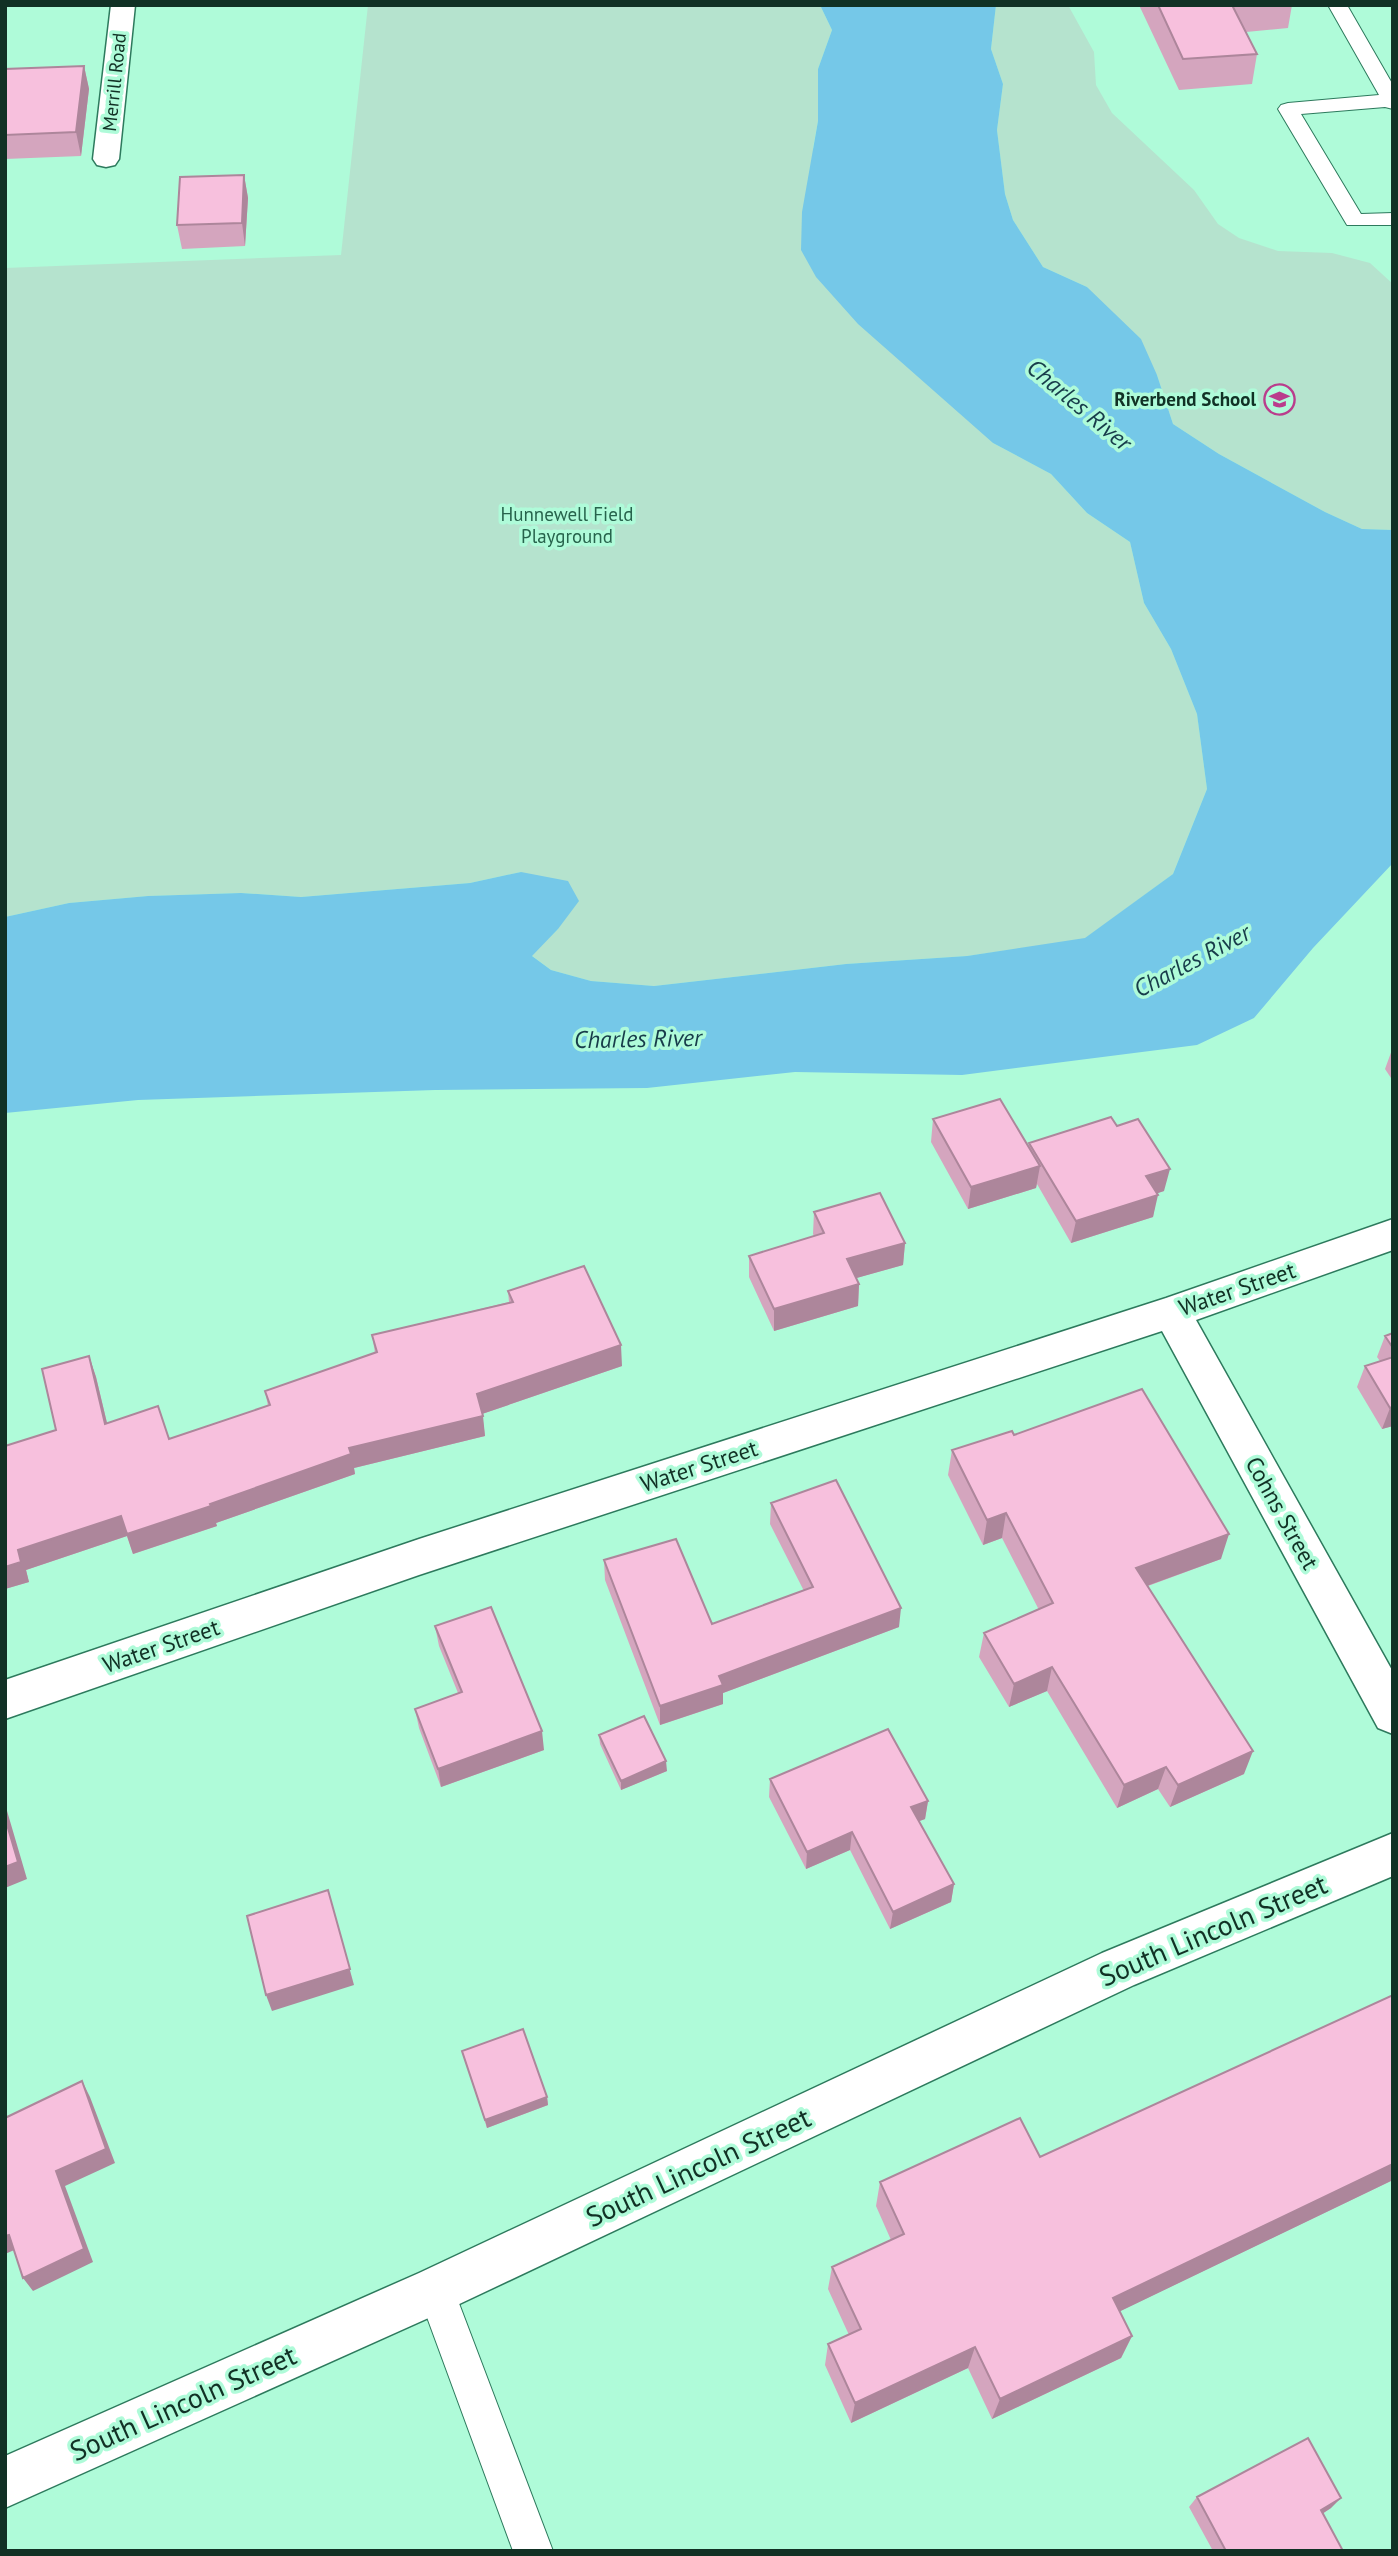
<svg xmlns="http://www.w3.org/2000/svg" width="1398" height="2556" font-family="'PT Sans',sans-serif">
<style>
.green{fill:#b5e3ce}
.water{fill:#75c8e8}
.lines{fill:none;stroke-linecap:round;stroke-linejoin:round}
.service-casing{stroke:#2d7a5d;stroke-width:2}
.minor-casing{stroke:#2d7a5d;stroke-width:3}
.service{fill:#fff;fill-rule:evenodd}
.minor{fill:#fff;fill-rule:evenodd}
.wall{fill:#d4a5be}
.shaded-wall{fill:#ad869b}
.building{fill:#f7c0dd;stroke:#ad869b;stroke-width:2}
.labels{text-anchor:middle;stroke-width:7;stroke-linejoin:round;paint-order:stroke}
.far-street-label{font-size:19px;fill:#113125;stroke:#affbd9}
.far-poi-label{font-size:19px;font-weight:bold;fill:#113125;stroke:#affbd9;text-anchor:end}
.far-park-label{font-size:19px;fill:#27634c;stroke:#affbd9}
.street-label{font-size:23px;fill:#113125;stroke:#affbd9}
.water-label{font-size:24px;font-style:italic;fill:#173c4a;stroke:#affbd9}
.near-street-label{font-size:28px;fill:#113125;stroke:#affbd9}
</style>
<rect width="100%" height="100%" fill="#affbd9"/>
<path class="green" d="M368,5H820L832,30L818,69V121L813,148L993,443L1051,474L1087,513L1130,542L1144,603L1171,649L1197,714L1207,789L1173,874L1085,939L967,956L846,964L654,986L591,981L551,970L531,955L558,929L521,872L470,883L301,897L241,893L148,896L69,903L5,917V268L341,255Z
M996,5H1068L1094,52L1096,85L1112,113L1194,190L1218,224L1239,238L1278,251L1332,253L1370,263L1393,284V530L1362,529L1325,512L1219,454L1173,424L1157,375L1087,287L1043,267L1013,220L1005,194L997,130L1003,84L991,49Z"/>
<path class="water" d="M820,5H996L991,49L1003,84L997,130L1005,194L1013,220L1043,267L1087,287L1141,339L1157,375L1173,424L1219,454L1325,512L1362,529L1393,530V863L1313,948L1254,1018L1197,1045L962,1075L795,1072L647,1088L435,1090L138,1100L5,1113V917L69,903L148,896L241,893L301,897L470,883L521,872L568,881L579,901L558,929L532,956L551,970L591,981L654,986L846,964L967,956L1085,938L1173,874L1207,789L1197,714L1171,649L1144,603L1130,542L1087,513L1051,474L993,443L858,324L816,277L801,250L802,212L818,121V69L832,30Z"/>
<g class="lines">
<defs>
<path id="service" d="M1328,5H1347L1393,85V109L1385,107L1301,114L1361,214L1393,213V225H1347L1278,109L1281,105L1288,103L1379,95Z
M436,2271L449,2277L553,2551H513L417,2290L423,2277Z"/>
<path id="minor" d="M111,5H135L119,159L115,165L106,167L97,165L93,159Z
M1393,1219V1250L1196,1320L1393,1672V1734L1378,1728L1162,1331L419,1575L5,1719V1680L419,1539L1166,1298Z
M1393,1833V1876L1134,1985L453,2307L5,2508V2456L419,2273L1102,1953Z"/>
</defs>
<use href="#service" class="service-casing"/>
<use href="#minor" class="minor-casing"/>
<use href="#service" class="service"/>
<use href="#minor" class="minor"/>
</g>
<path class="wall" d="M1139,5H1292L1288,28L1246,32L1257,54L1252,84L1179,90Z
M84,66L89,89L81,156L5,159V69Z
M244,175L248,198L245,246L182,249L177,225Z
M1393,1047V1081L1385,1069Z
M933,1119L1029,1147V1143L1117,1126L1164,1191L1157,1193L1153,1217L1071,1243L1037,1184L1036,1188L968,1209L931,1142Z
M814,1212L905,1243L903,1265L856,1278L859,1284L858,1306L774,1331L749,1277V1256L814,1236L813,1234Z
M508,1291L622,1366L482,1414L485,1436L354,1468L355,1474L216,1523L217,1526L133,1554L127,1536L26,1570L29,1582L5,1589V1446L56,1430L89,1356L96,1377L107,1423L169,1439L268,1406L265,1391L375,1353L372,1335L509,1302Z
M1393,1333V1426L1382,1429L1357,1387L1365,1366L1380,1361L1377,1357L1385,1336Z
M1014,1435L1221,1559L1148,1586L1244,1774L1170,1807L1158,1789L1117,1808L1047,1691L1009,1707L979,1657L984,1633L1039,1610L1002,1538L983,1545L948,1475L952,1450Z
M771,1503L899,1627L723,1693V1704L660,1725L605,1580L604,1560L712,1624L804,1591L770,1524Z
M435,1626L544,1750L441,1787L419,1728L415,1709L458,1693L439,1646Z
M599,1735L667,1771L621,1790L600,1744Z
M770,1779L928,1801L925,1819L919,1821L954,1884L951,1902L890,1929L850,1850L806,1869L769,1797Z
M1393,1995V2180L1120,2311L1132,2336L1121,2358L992,2419L968,2368L851,2423L825,2365L828,2344L849,2335L828,2289L832,2267L891,2240L876,2206L880,2182L1040,2157Z
M462,2051L547,2097L548,2105L487,2128Z
M1197,2497L1331,2508L1322,2514L1343,2551H1213L1189,2507Z"/>
<path class="shaded-wall" d="M84,66L89,89L81,156L76,132Z
M244,175L248,198L245,246L242,223Z
M1040,1166L1036,1188L968,1209L971,1187Z
M1170,1169L1164,1191L1141,1199L1146,1176Z
M1158,1195L1153,1217L1071,1243L1076,1221Z
M905,1243L903,1265L846,1281L847,1259Z
M859,1284L858,1306L774,1331V1309Z
M621,1345L622,1366L479,1415L477,1394Z
M89,1356L96,1377L112,1444L105,1424Z
M1393,1407V1426L1382,1429L1390,1408Z
M483,1416L485,1436L354,1468L355,1474L216,1523L217,1526L133,1554L127,1536L26,1570L29,1582L5,1589V1567L18,1550L121,1516L210,1504L349,1448Z
M1006,1513L1002,1538L983,1545L987,1520Z
M1229,1534L1221,1559L1130,1592L1136,1568Z
M901,1608L899,1627L723,1693V1704L660,1725V1706L719,1676Z
M1052,1667L1047,1691L1009,1707L1014,1684Z
M542,1731L544,1750L441,1787L438,1769Z
M1253,1751L1244,1774L1170,1807L1178,1785Z
M666,1761L667,1771L621,1790V1781Z
M1166,1767L1158,1789L1117,1808L1124,1785Z
M928,1801L925,1819L909,1825L911,1807Z
M5,1804L27,1879L5,1888Z
M852,1832L850,1850L806,1869L807,1852Z
M954,1884L951,1902L890,1929L893,1912Z
M328,1890L354,1985L272,2011L266,1995Z
M82,2081L90,2097L115,2163L65,2186L93,2262L33,2291L23,2278L56,2171Z
M547,2097L548,2105L487,2128L485,2120Z
M1393,2164V2180L1102,2320L1113,2298Z
M9,2235L19,2248L5,2254V2236Z
M1132,2336L1121,2358L992,2419L1000,2399Z
M975,2347L968,2368L851,2423L855,2403Z
M1341,2498L1331,2508L1311,2521L1321,2510Z"/>
<path class="building" d="M1158,5H1232L1257,54L1183,59Z
M84,66L76,132L5,135V69Z
M244,175L242,223L177,225L180,177Z
M1000,1099L1040,1166L971,1187L933,1119Z
M1111,1117L1117,1126L1138,1119L1170,1169L1146,1176L1158,1195L1076,1221L1029,1143Z
M880,1193L905,1243L847,1259L859,1284L774,1309L749,1256L824,1233L814,1212Z
M584,1266L621,1345L477,1394L483,1416L349,1448L351,1454L210,1504L211,1506L127,1534L121,1516L18,1550L21,1562L5,1567V1446L56,1430L42,1369L89,1356L105,1424L158,1406L169,1439L270,1405L265,1391L377,1352L372,1335L513,1302L508,1291Z
M1393,1333V1348L1385,1336Z
M1393,1357V1407L1390,1408L1365,1366Z
M1142,1389L1229,1534L1136,1568L1253,1751L1178,1785L1166,1767L1124,1785L1052,1667L1014,1684L984,1633L1053,1603L1006,1513L987,1520L952,1450L1012,1431L1014,1435Z
M836,1480L901,1608L719,1676L723,1685L660,1706L604,1560L676,1539L712,1624L813,1587L771,1503Z
M491,1607L542,1731L438,1769L415,1709L462,1692L435,1626Z
M644,1716L666,1761L621,1781L599,1735Z
M888,1729L928,1801L911,1807L954,1884L893,1912L852,1832L807,1852L770,1779Z
M5,1818L18,1862L5,1867Z
M328,1890L350,1969L266,1995L247,1916Z
M1393,1995V2164L1113,2298L1132,2336L1000,2399L975,2347L855,2403L828,2344L861,2329L832,2267L904,2234L880,2182L1020,2118L1040,2157Z
M523,2029L547,2097L485,2120L462,2051Z
M82,2081L106,2149L56,2171L84,2249L23,2278L9,2235L5,2236V2118Z
M1308,2438L1341,2498L1321,2510L1343,2551H1226L1197,2497Z"/>
<defs>
<symbol id="school-ring" viewBox="-11 -11 22 22"><circle r="9.5" fill="#affbd9" stroke="#ba3d8c" stroke-width="1.5"/><path d="M0-5L7-2L0 1L-7-2ZM-4 1L0 2.5L4 1V4Q0 6-4 4Z" fill="#ba3d8c"/></symbol>
</defs>
<g fill-rule="evenodd">
<use href="#school-ring" x="1262" y="382" width="35" height="35"/>
</g>
<g class="labels">
<g class="far-street-label">
<text transform="translate(114 82) rotate(-84)" y="7">Merrill Road</text>
</g>
<g class="far-poi-label">
<text x="1256" y="406">Riverbend School</text>
</g>
<g class="far-park-label">
<text x="567" y="521">Hunnewell Field<tspan x="567" dy="22">Playground</tspan></text>
</g>
<g class="street-label">
<text transform="translate(1237 1289) rotate(-19)" y="8">Water Street</text>
<text transform="translate(699 1466) rotate(-18)" y="8">Water Street</text>
<text transform="translate(1282 1513) rotate(61)" y="8">Cohns Street</text>
<text transform="translate(161 1646) rotate(-19)" y="8">Water Street</text>
</g>
<g class="water-label">
<text transform="translate(1079 405) rotate(40)" y="8">Charles River</text>
<text transform="translate(1192 961) rotate(-28)" y="8">Charles River</text>
<text transform="translate(638 1039) rotate(-1)" y="8">Charles River</text>
</g>
<g class="near-street-label">
<text transform="translate(1213 1930) rotate(-23)" y="10">South Lincoln Street</text>
<text transform="translate(698 2167) rotate(-25)" y="10">South Lincoln Street</text>
<text transform="translate(183 2403) rotate(-24)" y="10">South Lincoln Street</text>
</g>
</g>
<rect width="1398" height="2556" fill="none" stroke="#113125" stroke-width="14"/>
</svg>
